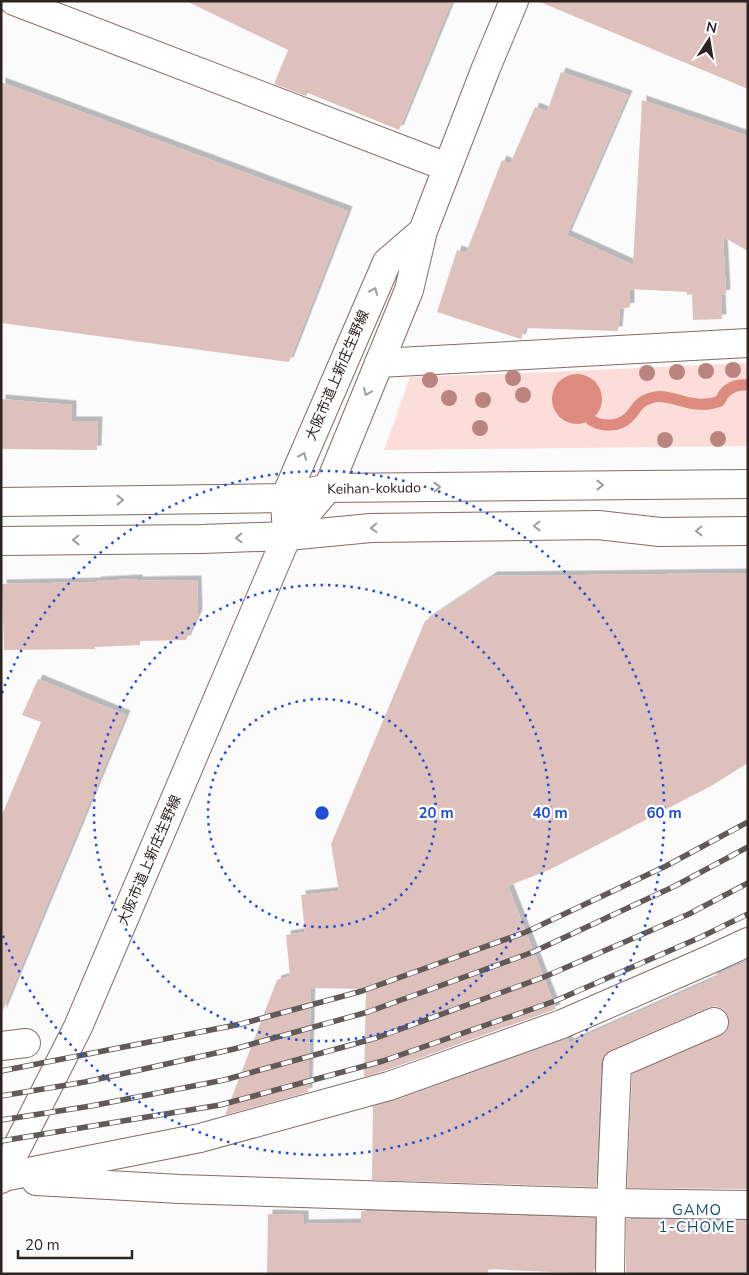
<svg xmlns="http://www.w3.org/2000/svg" width="749" height="1275" font-family="'Nunito Sans','Noto Sans JP',sans-serif">
<style>
.green{fill:#fcddd9}
.water{fill:#dd8a7f}
.lines{fill:none;stroke-linecap:round;stroke-linejoin:round}
.stream{stroke:#dd8a7f;stroke-width:11}
.building{fill:#dec1bd;filter:url(#shadow)}
.pedestrian-casing{stroke:#856b67;stroke-width:30}
.minor-casing{stroke:#856b67;stroke-width:30}
.primary-casing{stroke:#856b67;stroke-width:30}
.trunk-casing{stroke:#856b67;stroke-width:30}
.pedestrian{stroke:#fff;stroke-width:28}
.minor{stroke:#fff;stroke-width:28}
.primary{stroke:#fff;stroke-width:28}
.trunk{stroke:#fff;stroke-width:28}
.rail-casing{stroke:#615a58;stroke-width:5.5}
.rail{stroke:#fff;stroke-width:4;stroke-dasharray:11;stroke-linecap:butt}
.tree{fill:#ba8481}
.oneway{stroke:#a09c9b}
.ring{fill:none;stroke:#1d4ed8;stroke-width:2.5;stroke-dasharray:2.5 5}
.labels{text-anchor:middle;stroke-width:4.5;stroke-linejoin:round;paint-order:stroke}
.street-label{font-size:14px;fill:#2d2321;stroke:#fff}
.neighbourhood-label{font-size:15px;letter-spacing:1px;fill:#145070;stroke:#fff}
.centre{fill:#1d4ed8;stroke:#fff;stroke-width:2.5}
.ring-label{font-size:15px;text-anchor:middle;font-weight:bold;fill:#1d4ed8;stroke:#fff;stroke-width:4.5;stroke-linejoin:round;paint-order:stroke}
</style>
<defs>
<filter id="shadow"><feDropShadow dx="4.5" dy="-4.5" stdDeviation="0" flood-color="#0004"/></filter>
</defs>
<rect width="100%" height="100%" fill="#fbfbfb"/>
<path class="green" d="M748,363V446L384,450L410,377L552,372Z"/>
<path class="water" d="M552 399a25 25 0 1 1 50 0a25 25 0 1 1-50 0Z"/>
<g class="lines">
<path class="stream" d="M591,420C601,427 619,427 628,418C638,409 635,403 651,398C665,393 682,403 697,404C705,405 712,404 720,401C725,389 735,384 748,385"/>
</g>
<path class="building" d="M186,1H452L399,130L308,93L306,96L274,84L288,50Z
M540,1H748V89L540,2Z
M561,72L628,95L567,235L633,265L642,100L748,136V251L723,237L726,294L721,295L722,319L693,320L692,294L687,295V292L630,289V307L620,309L618,331L525,328L521,339L437,312L457,250L466,253L502,160L510,164L535,107L547,112Z
M1,82L348,211L289,362L1,323Z
M1,399L72,405V421H98L97,450L1,449Z
M748,573V763L711,786L549,870L508,886L556,1009L384,1071L364,1077L366,989L311,988L308,1092L225,1115L277,980L290,976L286,935L305,932L301,895L339,891L331,844L425,621L493,576Z
M138,579V581L197,580L198,614L186,640L140,641V645L95,647V649L4,650L2,584L96,582V581Z
M38,679L126,715L2,1013L1,817L41,722L22,715Z
M748,961V1189L627,1188L632,1074L720,1036L726,1032L729,1024L728,1016L723,1009L715,1006L708,1008L611,1050L604,1056L601,1063L596,1187L372,1180L373,1106L394,1101L568,1039L569,1043L713,979L712,977Z
M361,1211L595,1218L594,1274L488,1269V1274H267L268,1214L304,1215V1224L361,1223Z
M626,1219L748,1221V1274H626Z"/>
<g class="lines">
<defs>
<path id="pedestrian" d="M1,1046L26,1043"/>
<path id="minor" d="M14,1L447,167
M379,363L748,343
M3,1177L200,1138L389,1086L562,1024L711,959L748,942
M36,1181L180,1189L611,1203L748,1205
M610,1274L611,1203L617,1064L714,1022"/>
<path id="primary" d="M286,519L285,498L387,262L423,231
M1,1179L78,1027L287,536L328,488L409,290L423,231L486,68L514,1"/>
<path id="trunk" d="M1,502L285,498L328,488L748,484
M1,541L202,539L287,536L371,528L598,525L660,532L748,531"/>
</defs>
<use href="#pedestrian" class="pedestrian-casing"/>
<use href="#minor" class="minor-casing"/>
<use href="#primary" class="primary-casing"/>
<use href="#trunk" class="trunk-casing"/>
<use href="#pedestrian" class="pedestrian"/>
<use href="#minor" class="minor"/>
<use href="#primary" class="primary"/>
<use href="#trunk" class="trunk"/>
<defs>
<path id="rail" d="M1,1071L241,1024L362,991L526,932L666,866L748,822
M1,1096L85,1082L234,1049L368,1012L533,952L675,886L748,847
M1,1120L91,1106L224,1080L376,1038L544,977L689,914L748,883
M1,1141L220,1105L383,1061L555,1001L701,937L748,914"/>
</defs>
<use href="#rail" class="rail-casing"/>
<use href="#rail" class="rail"/>
</g>
<g class="tree">
<circle cx="733" cy="370" r="8"/>
<circle cx="706" cy="371" r="8"/>
<circle cx="677" cy="372" r="8"/>
<circle cx="647" cy="373" r="8"/>
<circle cx="513" cy="378" r="8"/>
<circle cx="430" cy="380" r="8"/>
<circle cx="523" cy="395" r="8"/>
<circle cx="449" cy="398" r="8"/>
<circle cx="483" cy="400" r="8"/>
<circle cx="480" cy="428" r="8"/>
<circle cx="718" cy="439" r="8"/>
<circle cx="665" cy="440" r="8"/>
</g>
<defs><path id="oneway-chevron" d="M-2-3.5L2.5 0L-2 3.5" fill="none" stroke-width="1.6" stroke-linecap="round" stroke-linejoin="round" transform="scale(1.25)"/></defs>
<g class="oneway">
<use href="#oneway-chevron" transform="translate(374 291) rotate(-67)"/>
<use href="#oneway-chevron" transform="translate(367 392) rotate(112)"/>
<use href="#oneway-chevron" transform="translate(303 456) rotate(-67)"/>
<use href="#oneway-chevron" transform="translate(600 485)"/>
<use href="#oneway-chevron" transform="translate(437 487)"/>
<use href="#oneway-chevron" transform="translate(120 500) rotate(-1)"/>
<use href="#oneway-chevron" transform="translate(537 526) rotate(179)"/>
<use href="#oneway-chevron" transform="translate(374 528) rotate(178)"/>
<use href="#oneway-chevron" transform="translate(699 531) rotate(179)"/>
<use href="#oneway-chevron" transform="translate(239 538) rotate(178)"/>
<use href="#oneway-chevron" transform="translate(76 540) rotate(179)"/>
</g>
<g class="ring">
<circle cx="322" cy="813" r="114"/>
<circle cx="322" cy="813" r="228"/>
<path d="M2 693A342 342 0 1 1 2 933"/>
</g>
<g class="labels">
<g class="street-label">
<text transform="translate(337 375) rotate(-67)" y="5">大阪市道上新庄生野線</text>
<text transform="translate(374 488) rotate(-1)" y="5">Keihan-kokudo</text>
<text transform="translate(149 860) rotate(-67)" y="5">大阪市道上新庄生野線</text>
</g>
<g class="neighbourhood-label">
<text x="697" y="1215">GAMO<tspan x="697" dy="17">1-CHOME</tspan></text>
</g>
</g>
<circle cx="322" cy="813" r="8" class="centre"/>
<g class="ring-label">
<text x="436" y="818">20 m</text>
<text x="550" y="818">40 m</text>
<text x="664" y="818">60 m</text>
</g>
<rect width="749" height="1275" fill="none" stroke="#2d2321" stroke-width="5"/>
<g transform="translate(709 40) rotate(12)" stroke="#ffffff" stroke-width="4" paint-order="stroke">
<path d="M0-4L9 19L0 12L-9 19Z" fill="#2d2321"/>
<text y="-8" font-size="14" font-weight="bold" text-anchor="middle" fill="#2d2321">N</text>
</g>
<path d="M18 1250v8h114v-8" fill="none" stroke="#2d2321" stroke-width="2.5"/>
<text x="25" y="1250" font-size="15" fill="#2d2321" stroke="#ffffff" stroke-width="4" paint-order="stroke">20 m</text>
</svg>
